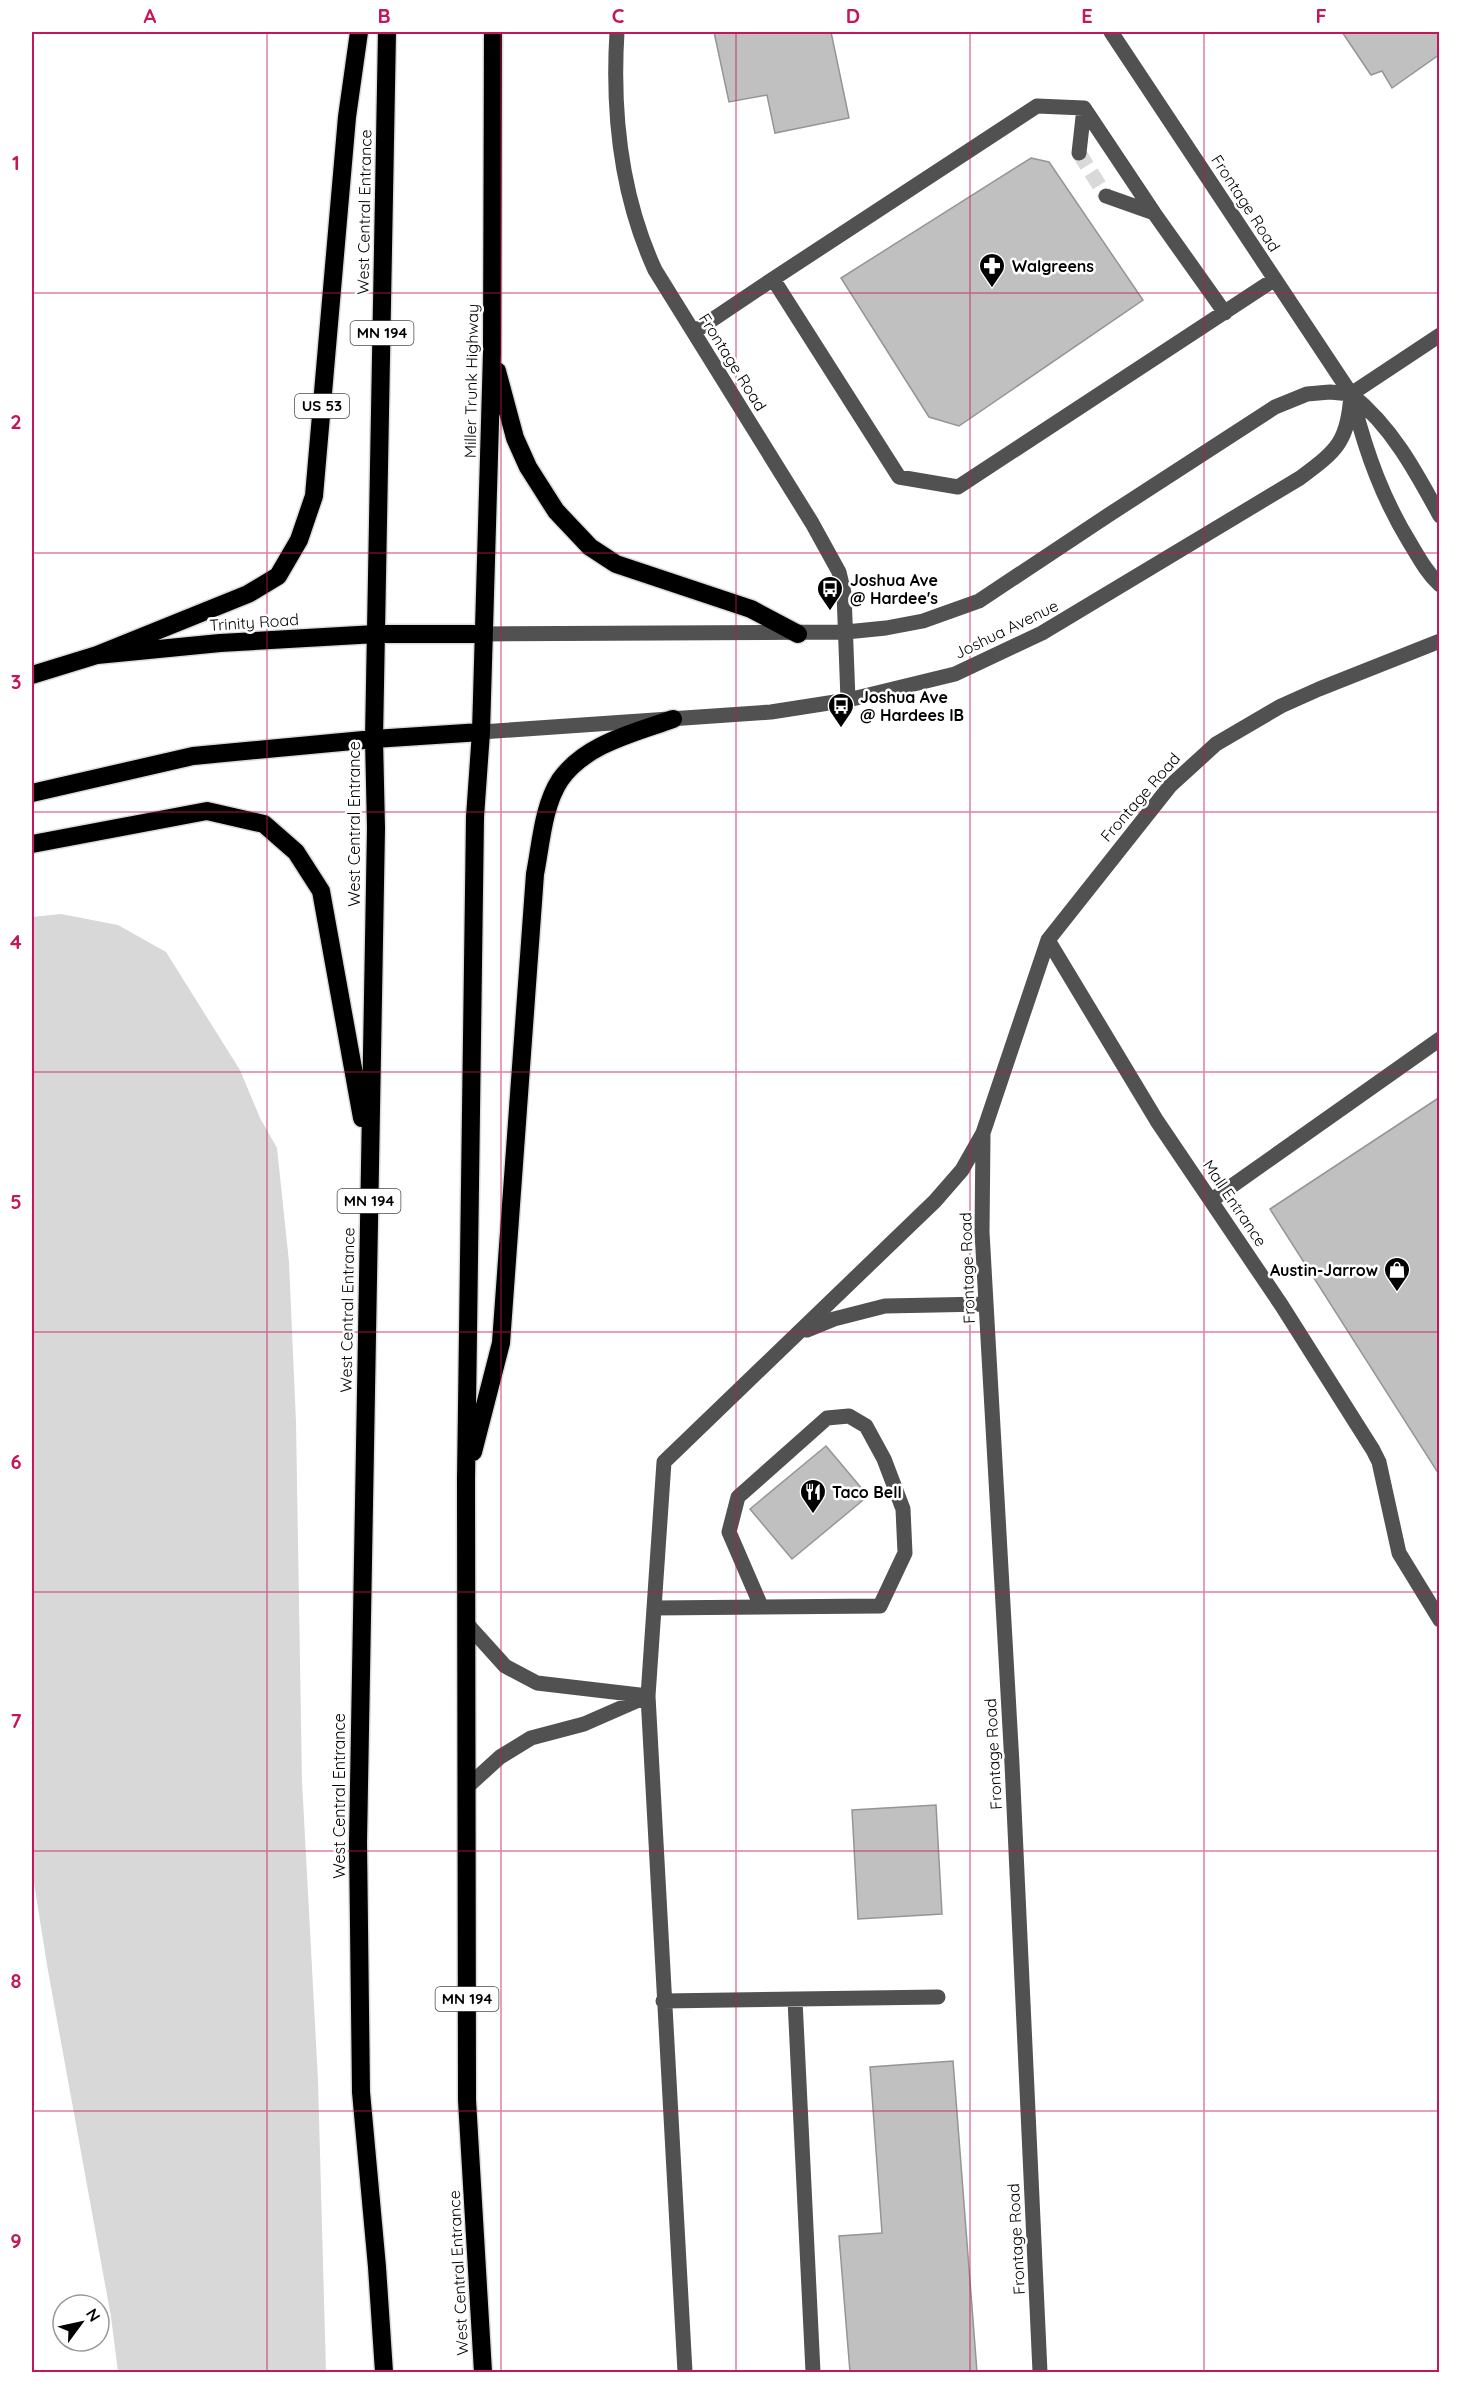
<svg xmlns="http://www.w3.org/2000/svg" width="1471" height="2404" font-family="Quicksand,sans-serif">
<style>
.green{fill:#d8d8d8}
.building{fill:#c0c0c0;stroke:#959595;stroke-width:1.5}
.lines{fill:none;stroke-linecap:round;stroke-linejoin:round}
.minor-tunnel{stroke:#d9d9d9;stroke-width:15;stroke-dasharray:15 8;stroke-linecap:butt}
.highway-casing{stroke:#dbdbdb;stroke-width:21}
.minor{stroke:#515151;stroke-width:15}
.highway{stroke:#000;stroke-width:18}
.grid{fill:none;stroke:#c2185b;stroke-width:1.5;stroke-opacity:0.55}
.labels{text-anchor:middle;stroke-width:5;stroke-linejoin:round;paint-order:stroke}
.shield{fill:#fff;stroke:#4c4c4c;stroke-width:1.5}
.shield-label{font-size:15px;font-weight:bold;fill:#000}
.street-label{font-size:16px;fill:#000;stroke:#fff}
.poi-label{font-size:16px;font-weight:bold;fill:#000;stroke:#fff;text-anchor:start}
.neatline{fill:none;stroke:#c2185b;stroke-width:2}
.grid-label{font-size:20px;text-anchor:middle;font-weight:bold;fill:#c2185b}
</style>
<rect width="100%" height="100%" fill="#fff"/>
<path class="green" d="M61,914L118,925L166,952L240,1070L260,1118L277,1148L289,1262L296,1422L302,1781L318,2080L326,2372H118L111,2317L47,1965L32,1870V917Z"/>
<path class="building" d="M714,32H831L849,118L775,133L767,95L729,102Z
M1342,32H1440V54L1392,88L1382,71L1371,75Z
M1031,158L1049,162L1143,300L959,426L929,417L841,278Z
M1440,1097V1476L1270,1209Z
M826,1446L868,1496L792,1559L750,1509Z
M936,1805L942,1914L858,1919L852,1810Z
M953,2061L977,2372H850L839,2236L882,2233L870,2067Z"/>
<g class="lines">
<path class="minor-tunnel" d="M1079,153L1106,196"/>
<defs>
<path id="highway" d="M497,371L515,438L528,467L556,511L590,547L616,564L751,609L798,634
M97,655L248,594L278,576L299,540L314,496L347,117L359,32
M32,675L97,655L220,643L376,634H482
M32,793L193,756L374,739L481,732
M32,844L207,811L264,824L296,852L321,891L362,1118
M473,1452L501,1343L535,874C541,844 543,806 560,780C585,744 634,733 673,719
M384,2372L377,2267L361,2092L358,1842L376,828L374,739L387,32
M483,2372L467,2100L466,1480L475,817L481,732L492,353L493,32"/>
</defs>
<use href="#highway" class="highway-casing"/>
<path class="minor" d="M617,32C612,113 621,196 655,270L812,523L839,572L844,593L848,700
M1111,32L1351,394C1392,427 1415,470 1440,516
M1079,153L1084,108
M1106,196L1154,213
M773,279L1037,106L1084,108L1154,213L1225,313
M694,332L773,279L899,477L958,487L1275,279
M1354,405C1367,455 1383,499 1410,543C1419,558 1427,573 1440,585
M482,634L846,632L886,628L923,621L979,601L1107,516L1275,407L1307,394L1330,392L1351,394L1440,335
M481,732L771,712L848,700L955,674L1042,633L1300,478C1338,450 1348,441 1351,394
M1048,940L1157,1121L1282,1306L1373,1450L1379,1462L1399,1553L1440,1620
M983,1135L982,1232L1012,1764L1040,2372
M1212,1200L1440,1039
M807,1330L834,1319L885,1306L986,1304
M654,1608L880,1606L905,1553L903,1509L884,1459L866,1426L849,1416L827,1418L738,1497L729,1532L761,1606
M468,1625L505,1666L537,1683L648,1696
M467,1787L500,1757L531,1738L584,1724L648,1696
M795,2000L813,2372
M663,2001L938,1997
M685,2372L648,1696L664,1462L935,1201L962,1170L983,1133L1048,940L1170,786L1216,744L1281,706L1319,689L1440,641"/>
<use href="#highway" class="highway"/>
</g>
<path class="grid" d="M267,32V2372M501,32V2372M736,32V2372M970,32V2372M1204,32V2372M32,293H1440M32,553H1440M32,812H1440M32,1072H1440M32,1332H1440M32,1592H1440M32,1851H1440M32,2111H1440"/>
<defs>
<symbol id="pharmacy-pin" viewBox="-11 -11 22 30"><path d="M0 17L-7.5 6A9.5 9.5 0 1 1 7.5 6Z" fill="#000" stroke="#fff"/><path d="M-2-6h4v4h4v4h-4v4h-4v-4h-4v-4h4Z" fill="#fff"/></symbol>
<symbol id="bus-pin" viewBox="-11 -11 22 30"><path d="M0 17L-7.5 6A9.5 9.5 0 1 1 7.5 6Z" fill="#000" stroke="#fff"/><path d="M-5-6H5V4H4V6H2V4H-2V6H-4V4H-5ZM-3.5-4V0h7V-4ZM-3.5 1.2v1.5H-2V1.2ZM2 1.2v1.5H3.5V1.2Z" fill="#fff"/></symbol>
<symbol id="shop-pin" viewBox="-11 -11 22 30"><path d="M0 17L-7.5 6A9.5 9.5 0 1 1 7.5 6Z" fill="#000" stroke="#fff"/><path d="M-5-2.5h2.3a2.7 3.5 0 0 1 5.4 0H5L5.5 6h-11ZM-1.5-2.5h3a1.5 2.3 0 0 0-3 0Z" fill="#fff"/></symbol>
<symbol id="restaurant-pin" viewBox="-11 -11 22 30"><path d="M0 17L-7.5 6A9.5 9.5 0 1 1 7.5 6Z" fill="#000" stroke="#fff"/><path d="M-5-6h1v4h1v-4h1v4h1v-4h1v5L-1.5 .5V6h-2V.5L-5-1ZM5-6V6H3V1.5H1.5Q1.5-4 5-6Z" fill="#fff"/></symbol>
</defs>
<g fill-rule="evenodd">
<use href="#pharmacy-pin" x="977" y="251" width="30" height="40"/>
<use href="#bus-pin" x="815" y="574" width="30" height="40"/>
<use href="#bus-pin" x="826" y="691" width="30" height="40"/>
<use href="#shop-pin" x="1382" y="1255" width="30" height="40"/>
<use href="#restaurant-pin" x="798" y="1477" width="30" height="40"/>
</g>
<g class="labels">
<g class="shield">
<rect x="350.5" y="321" width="63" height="24" rx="4.5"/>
<rect x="295" y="394" width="54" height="24" rx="4.5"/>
<rect x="337.5" y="1189" width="63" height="24" rx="4.5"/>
<rect x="435.5" y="1987" width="63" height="24" rx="4.5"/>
</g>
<g class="shield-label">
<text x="382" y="338">MN 194</text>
<text x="322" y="411">US 53</text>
<text x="369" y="1206">MN 194</text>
<text x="467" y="2004">MN 194</text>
</g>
<g class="street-label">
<text transform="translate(1246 203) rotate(57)" y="6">Frontage Road</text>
<text transform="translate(364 212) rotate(-89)" y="6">West Central Entrance</text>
<text transform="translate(733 362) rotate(58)" y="6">Frontage Road</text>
<text transform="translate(471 381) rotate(-89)" y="6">Miller Trunk Highway</text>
<text transform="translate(254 622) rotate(-4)" y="6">Trinity Road</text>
<text transform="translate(1006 629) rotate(-26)" y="6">Joshua Avenue</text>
<text transform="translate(1140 797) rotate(-49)" y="6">Frontage Road</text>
<text transform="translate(354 824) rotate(-90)" y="6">West Central Entrance</text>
<text transform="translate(1235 1203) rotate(56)" y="6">Mall Entrance</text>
<text transform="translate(967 1268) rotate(-92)" y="6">Frontage Road</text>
<text transform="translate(347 1310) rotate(-89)" y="6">West Central Entrance</text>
<text transform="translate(993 1754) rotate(-93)" y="6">Frontage Road</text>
<text transform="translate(339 1796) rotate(-90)" y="6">West Central Entrance</text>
<text transform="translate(1016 2239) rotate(-93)" y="6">Frontage Road</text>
<text transform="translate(458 2273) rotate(-93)" y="6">West Central Entrance</text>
</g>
<g class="poi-label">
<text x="1012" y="272">Walgreens</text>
<text x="850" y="586">Joshua Ave<tspan x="850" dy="18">@ Hardee's</tspan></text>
<text x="860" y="703">Joshua Ave<tspan x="860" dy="18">@ Hardees IB</tspan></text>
<text x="1378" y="1276" text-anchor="end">Austin-Jarrow</text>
<text x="832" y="1498">Taco Bell</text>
</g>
</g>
<rect width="1471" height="2404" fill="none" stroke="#ffffff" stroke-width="66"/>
<g transform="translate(81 2323) rotate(57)"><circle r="28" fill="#ffffff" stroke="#999999" stroke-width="1.5"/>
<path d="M0-4.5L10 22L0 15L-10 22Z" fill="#000000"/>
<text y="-9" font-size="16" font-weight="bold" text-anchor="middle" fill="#000000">N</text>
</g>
<rect x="33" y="33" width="1405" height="2338" class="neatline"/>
<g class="grid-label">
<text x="150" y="23">A</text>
<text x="384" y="23">B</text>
<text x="618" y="23">C</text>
<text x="853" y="23">D</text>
<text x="1087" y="23">E</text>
<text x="1321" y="23">F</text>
<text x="16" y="170">1</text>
<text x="16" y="429">2</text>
<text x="16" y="689">3</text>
<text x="16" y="949">4</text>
<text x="16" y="1209">5</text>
<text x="16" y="1469">6</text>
<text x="16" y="1728">7</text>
<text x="16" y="1988">8</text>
<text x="16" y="2248">9</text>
</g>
</svg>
